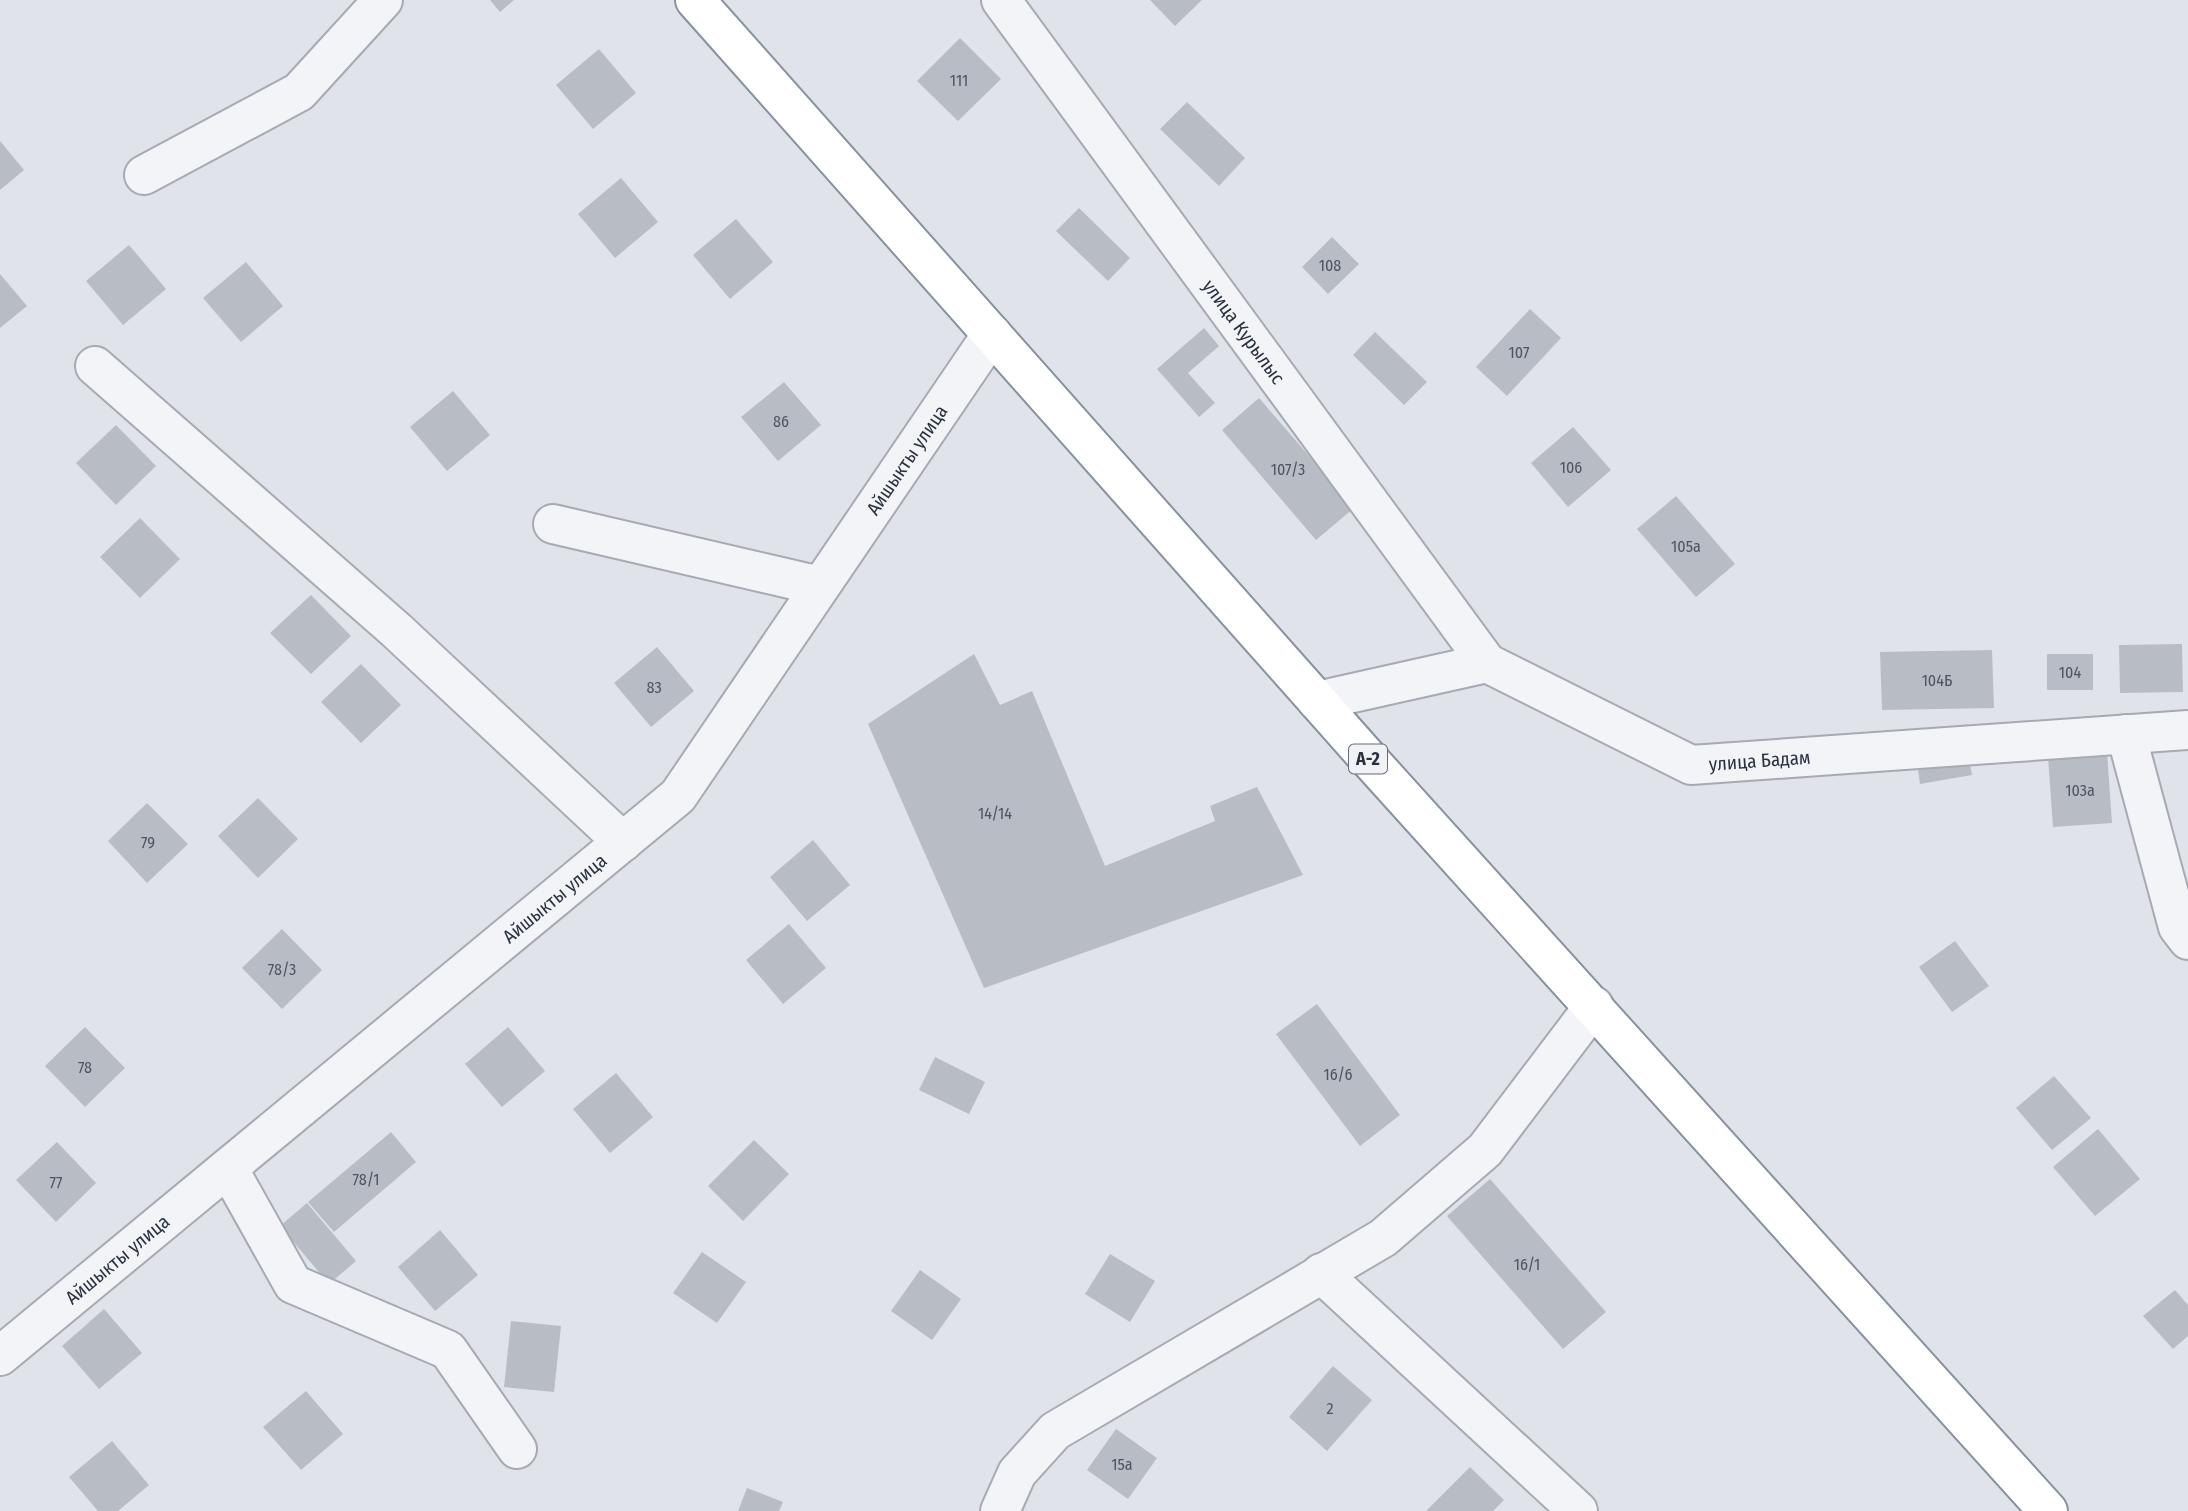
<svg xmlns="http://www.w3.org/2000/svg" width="2188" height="1511" font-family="'Fira Sans Condensed',sans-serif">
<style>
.building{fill:#b8bdc5}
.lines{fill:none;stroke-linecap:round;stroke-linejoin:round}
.minor-casing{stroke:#a5aab3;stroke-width:42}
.highway-casing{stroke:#88919f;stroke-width:42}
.minor{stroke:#f3f4f7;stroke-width:38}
.highway{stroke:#fff;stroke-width:38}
.labels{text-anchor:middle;stroke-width:6;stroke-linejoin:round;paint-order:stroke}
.number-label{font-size:16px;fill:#4d5461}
.shield{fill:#f0f2f6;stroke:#656b77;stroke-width:2}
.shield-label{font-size:18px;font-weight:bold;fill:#293140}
.street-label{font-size:19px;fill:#293140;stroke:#f0f2f6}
</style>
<rect width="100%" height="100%" fill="#e0e3e9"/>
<path class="building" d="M490,0H514L500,12Z
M1150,0H1202L1175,26Z
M960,38L1001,79L958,121L917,81Z
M599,49L636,93L593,129L556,85Z
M1187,102L1245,158L1219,186L1160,129Z
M0,141L24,170L0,190Z
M621,178L658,222L615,258L578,214Z
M1079,208L1130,258L1108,281L1056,231Z
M736,219L773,262L730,299L693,255Z
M1332,237L1359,264L1328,294L1302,267Z
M129,245L166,289L123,325L86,281Z
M246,262L283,306L241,342L203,298Z
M0,274L27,306L0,328Z
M1530,309L1561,338L1507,396L1476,367Z
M1204,328L1219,346L1188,373L1215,403L1199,417L1157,369Z
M1375,332L1427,382L1404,405L1353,355Z
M784,382L821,425L778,461L741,417Z
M453,391L490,435L447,471L410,427Z
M1259,398L1354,508L1316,540L1222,430Z
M116,425L156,466L116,505L76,463Z
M1573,427L1611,470L1568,507L1531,463Z
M1676,496L1735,564L1696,597L1637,529Z
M140,518L180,559L140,598L100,557Z
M311,595L351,636L311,674L270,633Z
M2182,644L2183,692L2120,693L2119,645Z
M657,647L694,691L651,727L614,683Z
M1992,650L1994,708L1882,710L1880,652Z
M974,654L1000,705L1032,691L1105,866L1215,821L1210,806L1257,787L1303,875L984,988L868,724Z
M2047,654H2093V690H2047Z
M361,664L401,705L361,743L321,702Z
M2107,752L2112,823L2053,827L2048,757Z
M1968,754L1972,775L1920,784L1917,762Z
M258,798L298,839L258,878L218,836Z
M147,803L188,844L147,883L108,841Z
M813,840L850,885L807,921L770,877Z
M789,924L826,968L783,1004L746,960Z
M282,929L322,970L282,1009L242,968Z
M1955,941L1989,986L1952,1012L1919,967Z
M1317,1004L1400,1115L1360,1146L1276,1034Z
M85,1027L125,1068L85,1107L45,1066Z
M508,1027L545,1071L502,1107L465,1064Z
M935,1057L985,1082L969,1114L919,1090Z
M616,1073L653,1117L610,1153L573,1109Z
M2054,1076L2091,1118L2052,1150L2016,1108Z
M2098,1129L2140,1179L2095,1216L2053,1167Z
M391,1132L416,1162L334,1232L308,1202Z
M754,1140L789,1174L743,1221L708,1186Z
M57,1142L96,1183L56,1222L16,1180Z
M1490,1179L1606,1312L1563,1349L1447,1216Z
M307,1203L356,1261L329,1284L280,1226Z
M440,1230L478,1275L435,1311L398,1267Z
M702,1252L746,1282L717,1323L673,1293Z
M1110,1254L1155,1281L1130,1322L1085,1294Z
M920,1270L961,1299L932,1340L891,1311Z
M2175,1290L2188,1305V1336L2173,1349L2143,1316Z
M104,1309L142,1353L99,1389L62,1346Z
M511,1321L561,1326L554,1392L504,1387Z
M1333,1366L1372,1400L1327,1451L1289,1417Z
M306,1391L343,1434L301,1470L263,1427Z
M1116,1429L1157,1458L1128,1499L1087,1470Z
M112,1441L149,1485L118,1511H98L69,1477Z
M1470,1467L1504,1500L1493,1511H1426Z
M747,1488L783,1502L779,1511H738Z"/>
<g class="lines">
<defs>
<g id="minor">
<path id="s1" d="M1001,0L1487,663"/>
<path d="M144,175L299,92L383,0"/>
<path d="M95,366L396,630L623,842"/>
<path d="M553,524L820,586"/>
<path id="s2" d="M1317,701L1487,663L1691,765L2188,730"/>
<path d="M2126,734L2178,927L2188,940"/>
<path d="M228,1168L293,1284L448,1350L517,1449"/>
<path d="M1321,1273L1578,1511"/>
<path id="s3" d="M0,1356L678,796L992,334"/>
<path d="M1000,1511L1017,1473L1055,1431L1383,1238L1485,1150L1594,1006"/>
</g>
<path id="highway" d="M695,0L1367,757L2048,1511"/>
</defs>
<use href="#minor" class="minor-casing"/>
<use href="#highway" class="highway-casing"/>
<use href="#minor" class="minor"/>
<use href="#highway" class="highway"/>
</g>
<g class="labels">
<g class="number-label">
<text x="959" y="86">111</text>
<text x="1330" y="271">108</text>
<text x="1519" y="358">107</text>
<text x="781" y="427">86</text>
<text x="1571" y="473">106</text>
<text x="1288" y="475">107/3</text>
<text x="1686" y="552">105а</text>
<text x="2070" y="678">104</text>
<text x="1937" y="686">104Б</text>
<text x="654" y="693">83</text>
<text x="2080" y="796">103а</text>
<text x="995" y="819">14/14</text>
<text x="148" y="848">79</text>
<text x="282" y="975">78/3</text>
<text x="85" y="1073">78</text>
<text x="1338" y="1080">16/6</text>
<text x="366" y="1185">78/1</text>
<text x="56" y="1188">77</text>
<text x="1527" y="1270">16/1</text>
<text x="1330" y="1414">2</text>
<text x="1122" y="1470">15а</text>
</g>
<rect class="shield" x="1349" y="744.5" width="38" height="29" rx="5"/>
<g class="shield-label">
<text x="1368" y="765">A-2</text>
</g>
<g class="street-label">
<text dy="7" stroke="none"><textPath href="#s1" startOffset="411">улица Курылыс</textPath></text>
<text dy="7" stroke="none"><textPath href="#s3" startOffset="1286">Айшыкты улица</textPath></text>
<text dy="7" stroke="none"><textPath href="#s2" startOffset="471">улица Бадам</textPath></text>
<text dy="7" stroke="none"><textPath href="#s3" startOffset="719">Айшыкты улица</textPath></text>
<text dy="7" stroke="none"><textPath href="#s3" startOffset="152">Айшыкты улица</textPath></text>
</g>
</g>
</svg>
